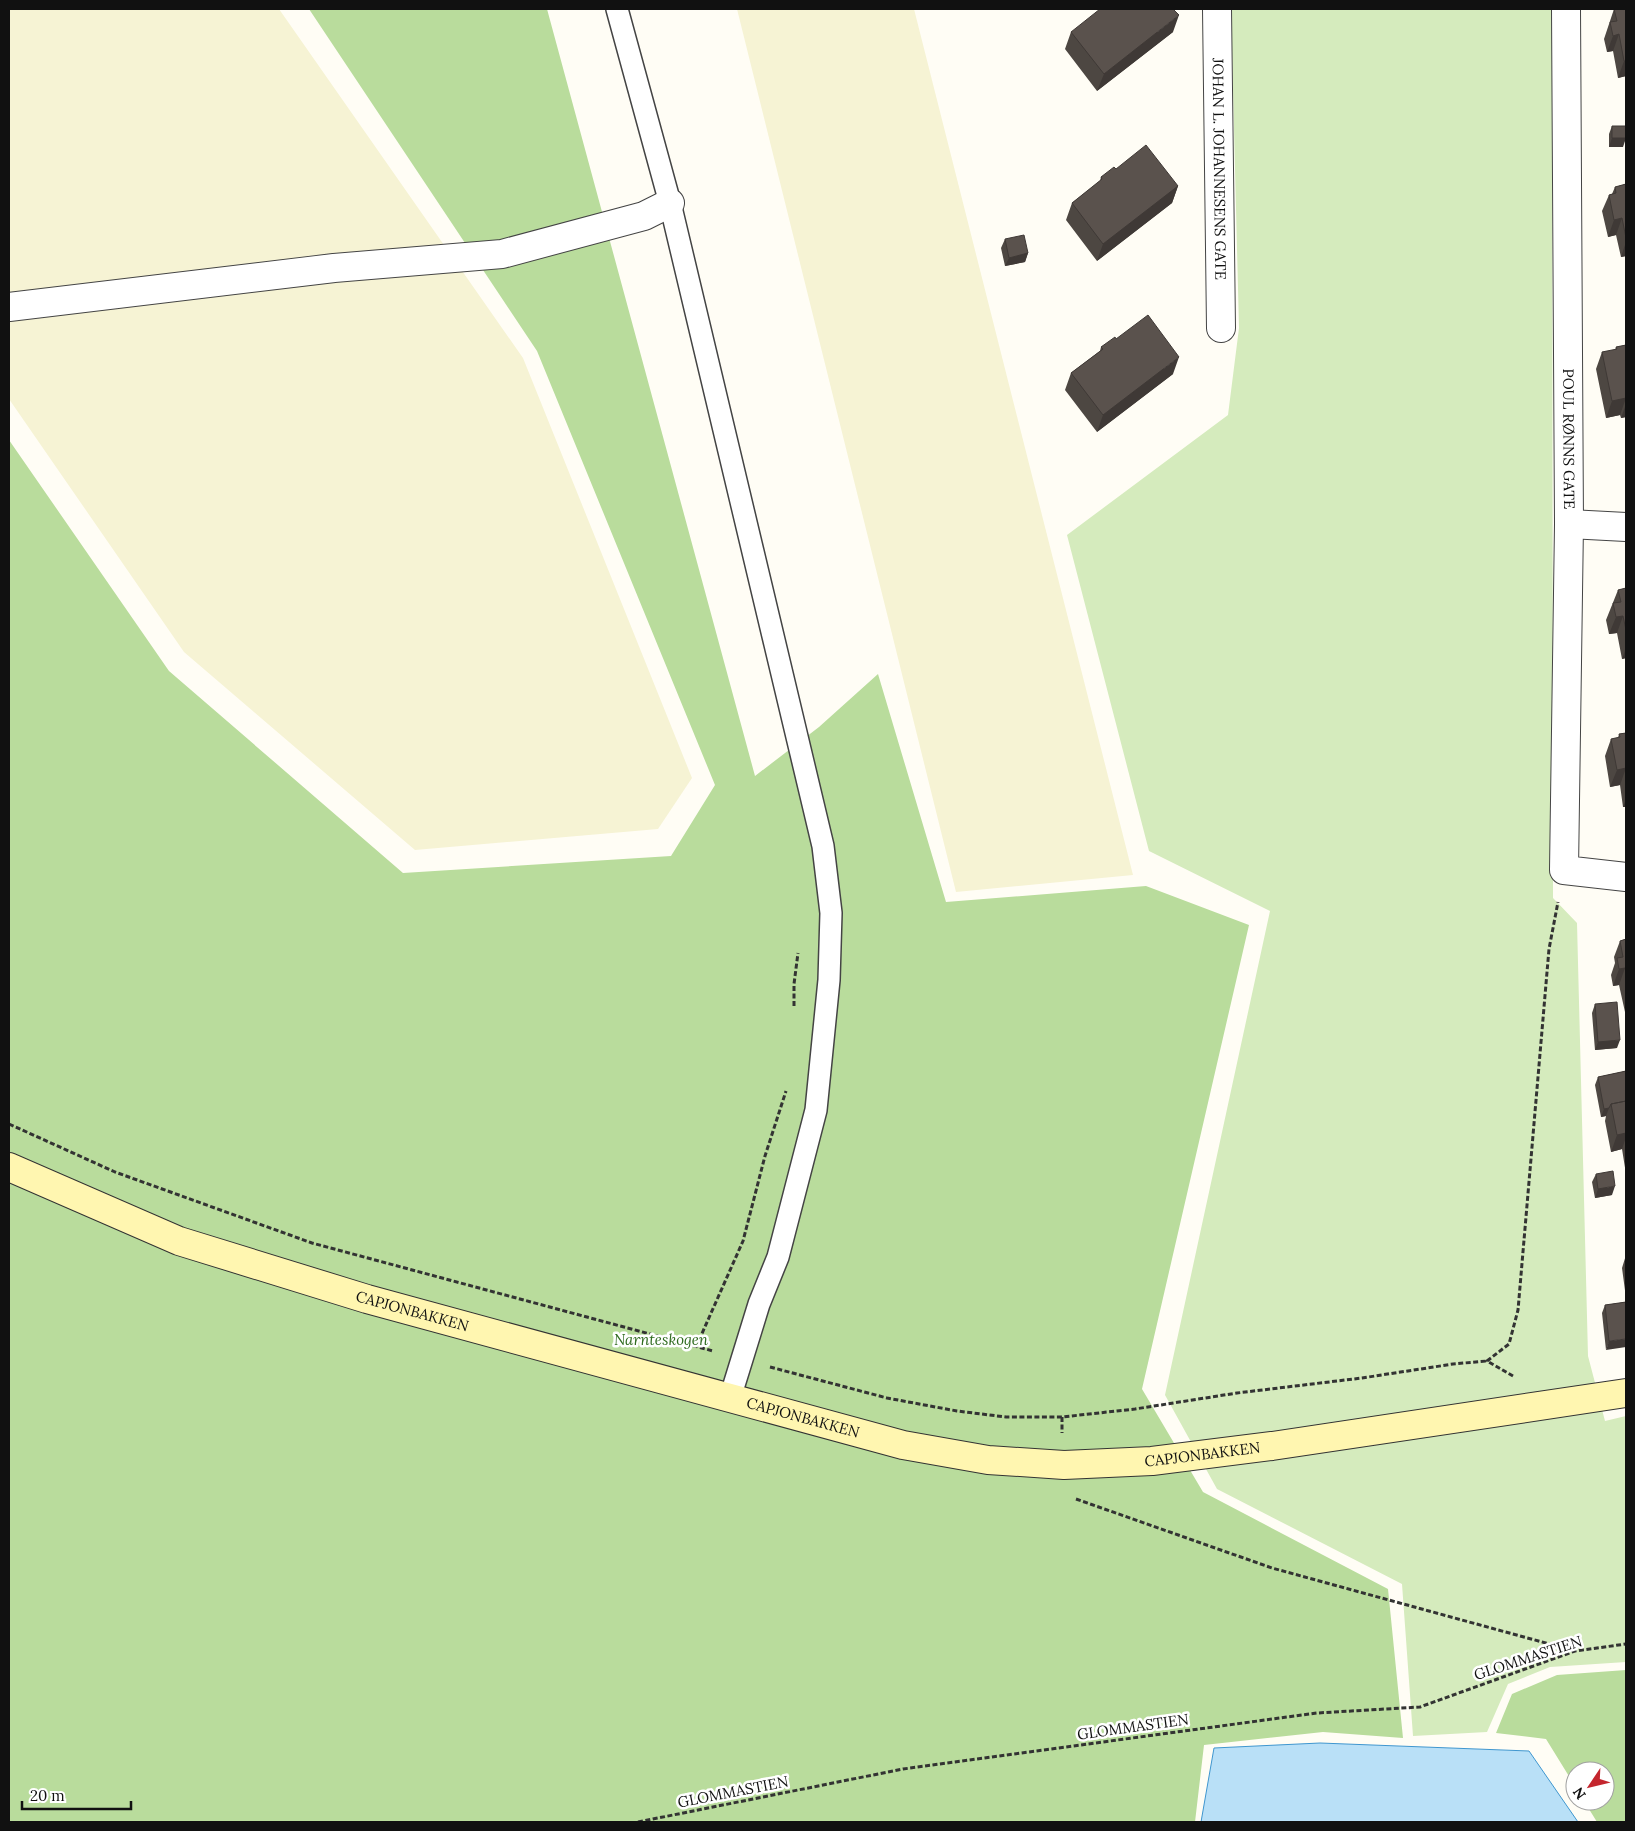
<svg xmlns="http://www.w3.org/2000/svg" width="1635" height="1831" font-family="Lora,serif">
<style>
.farmland{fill:#f6f3d4}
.green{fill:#d5ebbd}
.forest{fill:#b9dc9c}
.water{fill:#b9e0f7;stroke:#3f96cf}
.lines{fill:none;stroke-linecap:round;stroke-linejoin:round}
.lane-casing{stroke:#444;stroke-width:24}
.street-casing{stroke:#444;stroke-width:30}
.secondary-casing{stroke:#333;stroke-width:30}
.path{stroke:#333;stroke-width:3;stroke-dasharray:5 2.5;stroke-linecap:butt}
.lane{stroke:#fff;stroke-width:21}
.street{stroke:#fff;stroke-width:28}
.secondary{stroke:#fff6b0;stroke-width:28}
.wall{fill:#4d4742}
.shaded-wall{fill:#3f3936}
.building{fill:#5a524d;stroke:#3f3936}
.labels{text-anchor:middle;stroke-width:5;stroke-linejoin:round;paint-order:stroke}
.street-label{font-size:15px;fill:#111;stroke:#fff}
.park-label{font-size:15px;font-style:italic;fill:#2f6b1f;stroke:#fff}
</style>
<rect width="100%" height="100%" fill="#fffdf5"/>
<path class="farmland" d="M9,9H279L523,358L692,778L658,829L415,850L184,652L9,399Z
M737,9H914L1133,875L956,892Z"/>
<path class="green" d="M1231,9H1552L1553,898L1577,923L1588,1356L1605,1421L1626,1416V1662L1550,1667L1508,1684L1487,1732L1413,1736L1402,1584L1217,1489L1165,1395L1270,911L1149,851L1067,535L1228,415L1239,328Z"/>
<path class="forest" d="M309,9H547L755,776L819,727L878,674L946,902L1146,886L1249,925L1142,1389L1203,1492L1388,1589L1403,1738L1323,1732L1204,1745L1195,1822H9V440L169,671L403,873L671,856L715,785L537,351Z
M1626,1670V1822H1597L1584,1801H1605V1771H1575V1786L1546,1739L1496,1733L1512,1694L1557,1675Z"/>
<path class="water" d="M1320,1743L1529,1751L1578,1822H1201L1214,1748Z"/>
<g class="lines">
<defs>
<path id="lane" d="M617,9L670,203L823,846L831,913L829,980L816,1110L778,1257L759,1304L730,1398"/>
<g id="street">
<path id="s1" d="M1217,9L1221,328"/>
<path id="s2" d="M1566,9L1569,524L1564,870L1626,877"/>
<path d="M9,307L334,268L502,254L644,216L670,203"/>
<path d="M1569,524L1626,527"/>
</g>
<g id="secondary">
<path id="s3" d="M9,1167L179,1241L367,1299L903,1445L988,1460L1064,1465L1152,1461L1272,1446L1626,1393"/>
</g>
</defs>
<use href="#lane" class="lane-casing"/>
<use href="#street" class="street-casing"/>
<use href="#secondary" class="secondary-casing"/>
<path class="path" d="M794,1006V984L798,953
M9,1124L115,1172L312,1243L713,1351
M696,1347L743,1241L765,1156L786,1091
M770,1367L887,1398L957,1411L1006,1417H1062L1135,1409L1237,1393L1362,1378L1453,1364L1487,1361
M1513,1376L1487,1361L1509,1344L1518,1310L1549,949L1558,902
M1062,1417V1433
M1076,1499L1272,1568L1575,1651
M638,1822L903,1769L1317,1713L1420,1707L1575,1651L1626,1644"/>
<use href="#lane" class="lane"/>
<use href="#street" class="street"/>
<use href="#secondary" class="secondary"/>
</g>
<path class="wall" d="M1614,9H1626V76L1618,78L1613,51L1607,52L1604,39Z
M1071,32H1173L1097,91L1065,49Z
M1612,126L1623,147H1609V134Z
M1116,169L1178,186L1172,203L1097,261L1066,220L1072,203L1100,181L1101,177Z
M1626,184V256L1621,257L1616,235L1608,237L1602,211L1609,195L1612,194L1615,187Z
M1005,239L1028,253L1025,262L1005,266L1001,248Z
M1116,339L1173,374L1097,432L1065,390L1071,373L1100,351L1101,347Z
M1626,345V417L1621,418L1620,415L1606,418L1596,369L1602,352L1615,350L1616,347Z
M1626,588V658L1622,659L1617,633L1609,634L1606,620L1618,590Z
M1626,733V807H1623L1620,785L1610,787L1605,756L1611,739L1618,738L1619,734Z
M1626,939V1011L1625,1012L1619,985L1613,986L1611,975L1615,963L1614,957L1620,941Z
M1595,1004L1617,1048L1595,1050L1592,1013Z
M1626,1071V1174L1622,1149L1611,1152L1605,1121L1606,1116L1601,1117L1595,1085L1598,1077Z
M1596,1174L1612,1195L1595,1198L1592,1182Z
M1626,1255V1298L1622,1268Z
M1626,1302L1606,1350L1602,1313L1605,1305Z"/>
<path class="shaded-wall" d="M1179,15L1173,32L1097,91L1104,74Z
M1619,34L1613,51L1607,52L1613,36Z
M1624,61H1626V76L1618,78Z
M1612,138H1626L1623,147H1609Z
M1178,186L1172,203L1097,261L1103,244Z
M1622,218L1616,235L1608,237L1614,220Z
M1626,242V256L1621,257Z
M1028,253L1025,262L1005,266L1009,258Z
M1179,357L1173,374L1097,432L1103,415Z
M1626,398L1620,415L1606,418L1612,401Z
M1626,404V417L1621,418Z
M1623,616L1617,633L1609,634L1616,617Z
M1626,648V658L1622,659Z
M1626,768L1620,785L1610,787L1617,770Z
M1626,799V807H1623Z
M1625,968L1619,985L1613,986L1619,969Z
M1620,1040L1617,1048L1595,1050L1598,1042Z
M1609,1108L1606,1116L1601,1117L1604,1109Z
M1626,1133V1137L1622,1149L1611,1152L1617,1135Z
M1615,1186L1612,1195L1595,1198L1598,1189Z
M1626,1339V1347L1606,1350L1609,1341Z"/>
<path class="building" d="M1100,9H1173L1179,15L1104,74L1071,32Z
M1614,9H1626V61H1624L1619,34L1613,36L1610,22L1617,21Z
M1612,126H1626V138H1612Z
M1146,145L1178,186L1103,244L1072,203L1102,179L1101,177L1114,167L1116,169Z
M1626,184V238L1622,218L1614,220L1609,195L1616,193L1615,187Z
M1024,235L1028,253L1009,258L1005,239Z
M1148,315L1179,357L1103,415L1071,373L1103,349L1101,347L1115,337L1116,339Z
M1626,345V398L1612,401L1602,352L1617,349L1616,347Z
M1626,588V630L1623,616L1616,617L1613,603L1621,602L1618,590Z
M1626,733V772V768L1617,770L1611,739L1620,737L1619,734Z
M1626,939V972L1625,968L1619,969L1617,958L1623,957L1620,941Z
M1617,1002L1620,1040L1598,1042L1595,1004Z
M1626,1071V1101L1611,1104L1609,1108L1604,1109L1598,1077Z
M1626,1101V1133L1617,1135L1611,1104Z
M1613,1171L1615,1186L1598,1189L1596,1174Z
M1626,1302V1339L1609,1341L1605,1305Z"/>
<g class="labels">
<g class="street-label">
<text dy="5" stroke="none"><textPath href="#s1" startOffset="160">JOHAN L. JOHANNESENS GATE</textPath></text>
<text dy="5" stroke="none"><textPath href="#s2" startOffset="430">POUL RØNNS GATE</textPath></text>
<text dy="5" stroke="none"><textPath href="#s3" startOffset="429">CAPJONBAKKEN</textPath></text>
<text dy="5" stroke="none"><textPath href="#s3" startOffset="834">CAPJONBAKKEN</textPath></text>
<text dy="5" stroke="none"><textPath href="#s3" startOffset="1239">CAPJONBAKKEN</textPath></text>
<text transform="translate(1528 1658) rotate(-18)" y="5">GLOMMASTIEN</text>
<text transform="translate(1133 1727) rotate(-8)" y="5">GLOMMASTIEN</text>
<text transform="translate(733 1792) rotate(-11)" y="5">GLOMMASTIEN</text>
</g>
<g class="park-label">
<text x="661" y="1345">Narnteskogen</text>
</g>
</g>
<rect width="1635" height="1831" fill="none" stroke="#111111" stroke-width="20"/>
<g transform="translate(1590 1786) rotate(235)"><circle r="24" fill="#ffffff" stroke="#a0a0a0"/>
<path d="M0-4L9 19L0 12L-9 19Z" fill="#c4262e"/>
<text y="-8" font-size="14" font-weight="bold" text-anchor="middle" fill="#111111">N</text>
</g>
<path d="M22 1801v8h109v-8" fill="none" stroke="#111111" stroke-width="2.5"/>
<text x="30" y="1801" font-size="15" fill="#111111" stroke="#ffffff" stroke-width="4" paint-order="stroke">20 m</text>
</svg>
